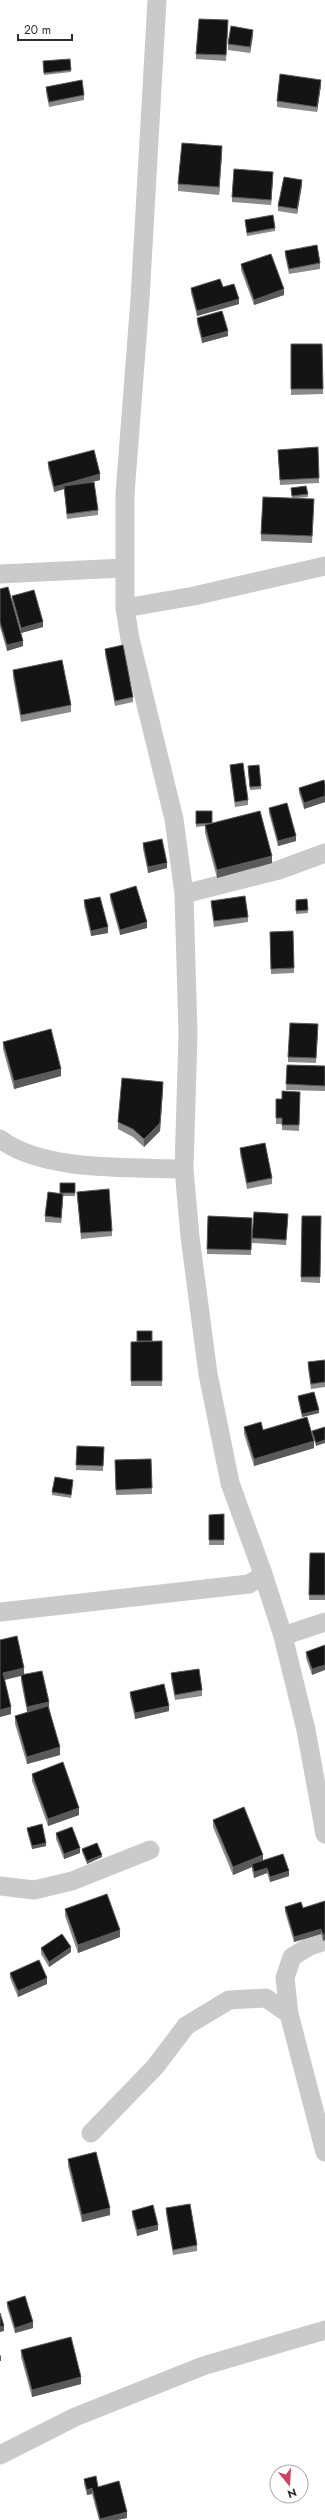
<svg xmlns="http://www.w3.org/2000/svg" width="325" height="2520" font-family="Jost,sans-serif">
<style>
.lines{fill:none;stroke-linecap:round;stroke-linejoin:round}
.street{stroke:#cacaca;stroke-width:19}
.wall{fill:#8a8a8a}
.shaded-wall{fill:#5a5a5a}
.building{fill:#141414;stroke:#5a5a5a}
</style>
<rect width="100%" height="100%" fill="#fff"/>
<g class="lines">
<path class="street" d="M0,574L123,568
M125,608L194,596L325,566
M184,894L279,870L325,853
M0,1139C43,1172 131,1167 184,1169
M262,1571L283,1636L306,1730L325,1834
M0,1612L249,1584L259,1578L262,1571L230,1483L208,1374L190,1237L184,1169L188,1034L184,894L174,819L130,639L125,608V494L140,299L157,0
M283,1636L325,1622
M0,1886L34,1890L72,1881L150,1850
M325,1941L310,1946L292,1957L285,1978L289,2014L325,2152
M91,2133L155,2067L186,2026L229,2000L266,1998L289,2014
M0,2455L75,2417L203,2366L325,2330"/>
</g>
<path class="wall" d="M228,26L226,61L196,59V54Z
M253,35L250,53L228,50V44Z
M43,64L71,70V72L44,75Z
M321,85L317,112L277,107V101Z
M46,87L84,95V100L49,107L46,92Z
M222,153L219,195L178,191V184Z
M273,177L271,205L232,202V197Z
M302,185L297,214L278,211V206Z
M245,220L275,228V231L247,236Z
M285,251L320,263V269L289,274L285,256Z
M241,264L284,295L254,305L241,270Z
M223,287L239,304L197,316L191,293V288Z
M197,318L228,336L202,343L197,323Z
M291,344H322L323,394L291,395Z
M278,450L319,478V483L280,485Z
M48,462L100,480L88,483L98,510V515L67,519L64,489L54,492L48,468Z
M291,488L308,494V497L298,498L314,506L312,543L261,541V534L292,498Z
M0,589L12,602V596L43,627L21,633L23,646L7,651L0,627Z
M105,649L133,697V702L115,706L105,654Z
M13,670L71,705V712L21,722L13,677Z
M230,765L248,800V805L235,807L230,771Z
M248,769L261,786V789L250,790Z
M325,784V802L304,809L299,793V788Z
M269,808L296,841L278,846L269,813Z
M196,811L212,823L272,863L217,878L205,833V826L196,827Z
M143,843L167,868L148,873L143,849Z
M110,894L147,928L120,935L110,899Z
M307,899L308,913L296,914V900Z
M84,900L108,933L91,936L84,906Z
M211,901L248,917V922L214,927L211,906Z
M293,931L294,973L271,974L270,932Z
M318,1029L316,1063L288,1062V1057Z
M3,1042L61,1076L14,1089L3,1049Z
M287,1065L325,1066V1091L286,1090Z
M163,1089L160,1131L144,1147L133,1137L118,1129V1122Z
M300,1092L299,1131L282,1130V1124H276V1099H282Z
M240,1148L272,1178V1184L247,1189L240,1154Z
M60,1183H75V1196H63L61,1223L45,1222V1216L60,1194Z
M77,1192L112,1231V1236L81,1239Z
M208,1216L252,1218L251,1255L207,1254Z
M302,1216H321L320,1283L301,1282Z
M288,1219L286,1245L252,1243V1238Z
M137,1331H152V1341H162V1386H131V1342H137Z
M325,1360V1387L311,1389L308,1368V1362Z
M298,1396L319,1413L302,1417L298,1399Z
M244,1427L263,1430L314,1448L254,1466L244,1434Z
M325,1427L316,1446L312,1434V1431Z
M77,1446L104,1447L103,1471L76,1470Z
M151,1459L152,1494L116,1495L115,1460Z
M73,1483L71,1498L52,1495V1492Z
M224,1514V1545H209V1515Z
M310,1553H325V1600H309Z
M0,1640L49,1707L60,1755L27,1764L15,1724V1716L34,1711L27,1712L21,1681V1676L5,1680L11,1714L0,1717Z
M325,1645L312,1675L306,1658V1652Z
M171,1673L202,1690V1696L175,1700L171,1678Z
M130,1692L169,1711L135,1719L130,1697Z
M32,1774L79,1815L48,1826L32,1781Z
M213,1820L263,1860L289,1876L270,1882L267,1873L254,1878L252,1870V1867L233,1875L213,1827Z
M27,1828L46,1846L32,1849L27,1831Z
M56,1833L80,1853L64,1859L56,1839Z
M82,1849L102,1857L87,1864L82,1852Z
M325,1901L323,1941L321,1934L294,1942L285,1912V1907L303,1908Z
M65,1909L120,1937L78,1953L65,1916Z
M41,1948L71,1952L49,1967L41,1954Z
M10,1973L47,1984L18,1997L10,1978Z
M68,2159L110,2215L82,2222L68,2166Z
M166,2208L197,2245V2251L173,2255L166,2213Z
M132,2211L158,2230L137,2236L132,2216Z
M7,2302L33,2328L15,2333L7,2307Z
M21,2350L81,2384L32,2397L21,2357Z
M84,2479L127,2518L117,2520H99L92,2494L87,2495L84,2484Z"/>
<path class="shaded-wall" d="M253,30V35L250,53V47Z
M321,80V85L317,112V107Z
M222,146V153L219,195V187Z
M273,172V177L271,205V200Z
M302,180V185L297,214V209Z
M284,289V295L254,305V300Z
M239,299V304L197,316V311Z
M228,331V336L202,343V338Z
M100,474V480L64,489V486V489L54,492V487Z
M43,622V627L21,633V628Z
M23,641V646L7,651V645Z
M325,796V802L304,809V803Z
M296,836V841L278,846V841Z
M272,856V863L217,878V870Z
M167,863V868L148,873V867Z
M147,922V928L120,935V930Z
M108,927V933L91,936V931Z
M61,1069V1076L14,1089V1081Z
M163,1082V1089L160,1131L144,1147V1139Z
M63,1194V1199L61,1223V1218Z
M319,1410V1413L302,1417V1414Z
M325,1440V1443L316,1446V1443Z
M314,1441V1448L254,1466V1459Z
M325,1665V1670L312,1675V1669Z
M24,1668V1675L3,1680V1673Z
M49,1702V1708L27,1712V1707Z
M169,1706V1711L135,1719V1713Z
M11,1707V1714L0,1717V1710Z
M60,1747V1755L27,1764V1757Z
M79,1808V1815L48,1826V1819Z
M46,1843V1846L32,1849V1846Z
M80,1848V1853L64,1859V1854Z
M102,1855V1857L87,1864V1861Z
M263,1855V1862L252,1864V1867L233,1875V1867Z
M267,1868V1873L254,1878V1872Z
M289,1871V1876L270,1882V1877Z
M321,1929V1934L294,1942V1937Z
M120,1930V1937L78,1953V1945Z
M325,1934V1940L323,1941V1935Z
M71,1947V1952L49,1967V1962Z
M47,1978V1984L18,1997V1991Z
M110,2208V2215L82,2222V2215Z
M158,2225V2230L137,2236V2230Z
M33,2322V2328L15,2333V2328Z
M4,2326V2331L0,2332V2327Z
M1,2355V2361H0V2356Z
M81,2377V2384L32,2397V2390Z
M92,2488V2494L87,2495V2490Z
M127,2512V2518L117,2520H100V2519Z"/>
<path class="building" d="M199,19L228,20L226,55L196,54Z
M231,26L253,30L250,47L228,44Z
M70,59L71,70L44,73L43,61Z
M280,74L321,80L317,107L277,101Z
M82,80L84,95L49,102L46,87Z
M182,143L222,146L219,187L178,184Z
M234,169L273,172L271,200L232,197Z
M284,177L302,180L297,209L278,206Z
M273,215L275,228L247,233L245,220Z
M317,245L320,263L289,269L285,251Z
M271,254L284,289L254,300L241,264Z
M220,279L223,287L234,284L239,299L197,311L191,288Z
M222,311L228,331L202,338L197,318Z
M291,344H322L323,389H291Z
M318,447L319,478L280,480L278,450Z
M94,450L100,474L54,487L48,462Z
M94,482L98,510L67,514L64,486Z
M306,486L308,494L292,496L291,488Z
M263,497L314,499L312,536L261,534Z
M8,587L23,641L7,645L0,622V589Z
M34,590L43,622L21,628L12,596Z
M123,645L133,697L115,701L105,649Z
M62,660L71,705L21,715L13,670Z
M243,763L248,800L235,802L230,765Z
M259,765L261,786L250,787L248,766Z
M324,780L325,784V796L304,803L299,788Z
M287,803L296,836L278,841L269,808Z
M196,811H212V823L196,824Z
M260,811L272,856L217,870L205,825Z
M162,839L167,863L148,867L143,843Z
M136,886L147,922L120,930L110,894Z
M245,896L248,917L214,921L211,901Z
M100,897L108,927L91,931L84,900Z
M307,899L308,910L296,911V900Z
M293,931L294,968L271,969L270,932Z
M290,1023L318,1024L316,1058L288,1057Z
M51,1029L61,1069L14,1081L3,1042Z
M287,1065L325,1066V1086L286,1084Z
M122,1078L163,1082L160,1123L144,1139L133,1129L118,1122Z
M282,1091L300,1092L299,1125H282V1118H276V1099H282Z
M265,1143L272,1178L247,1183L240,1148Z
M60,1183H75V1193H60Z
M109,1189L112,1231L81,1233L77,1192Z
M48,1192L63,1194L61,1218L45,1216Z
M254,1212L288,1214L286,1240L252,1238Z
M208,1216L252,1218L251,1250L207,1249Z
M302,1216H321L320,1277H301Z
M137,1331H152V1341H137Z
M162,1341V1381H131V1342Z
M325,1360V1382L311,1384L308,1362Z
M314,1392L319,1410L302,1414L298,1396Z
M307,1417L314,1441L254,1459L244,1427L261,1422L263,1430Z
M325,1427V1440L316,1443L312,1431Z
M77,1446L104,1447L103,1466L76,1465Z
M151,1459L152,1488L116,1490L115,1460Z
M55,1477L73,1480L71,1495L52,1492Z
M224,1514V1540H209V1515Z
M310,1553H325V1595H309Z
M17,1636L24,1668L3,1673L11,1707L0,1710V1640Z
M325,1645V1665L312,1669L306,1652Z
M199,1669L202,1690L175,1695L171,1673Z
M42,1671L49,1702L27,1707L21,1675Z
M164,1684L169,1706L135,1713L130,1692Z
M48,1706L60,1747L27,1757L15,1716Z
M63,1762L79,1808L48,1819L32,1774Z
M244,1807L263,1855L233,1867L213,1820Z
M42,1824L46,1843L32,1846L27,1828Z
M72,1827L80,1848L64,1854L56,1833Z
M97,1843L102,1855L87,1861L82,1849Z
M283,1854L289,1871L270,1877L267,1868L254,1872L252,1864Z
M107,1894L120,1930L78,1945L65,1909Z
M325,1901V1934L323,1935L321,1929L294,1937L285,1907L301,1902L303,1908Z
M62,1934L71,1947L49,1962L41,1948Z
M39,1960L47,1978L18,1991L10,1973Z
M96,2152L110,2208L82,2215L68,2159Z
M190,2204L197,2245L173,2250L166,2208Z
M153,2205L158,2225L137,2230L132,2211Z
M25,2296L33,2322L15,2328L7,2302Z
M0,2313L4,2326L0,2327Z
M71,2337L81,2377L32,2390L21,2350Z
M96,2476L98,2487L119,2481L127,2512L100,2519L92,2488L87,2490L84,2479Z"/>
<g transform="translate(289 2484) rotate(162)"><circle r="19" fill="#ffffff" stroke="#ababab"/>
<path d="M0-3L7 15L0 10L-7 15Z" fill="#d0435f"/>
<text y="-6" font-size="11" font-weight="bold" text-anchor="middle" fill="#2d2d2d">N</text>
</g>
<path d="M18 34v6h54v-6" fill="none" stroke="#2d2d2d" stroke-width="2"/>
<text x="24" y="34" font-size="12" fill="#2d2d2d" stroke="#ffffff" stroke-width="3" paint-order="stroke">20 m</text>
</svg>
